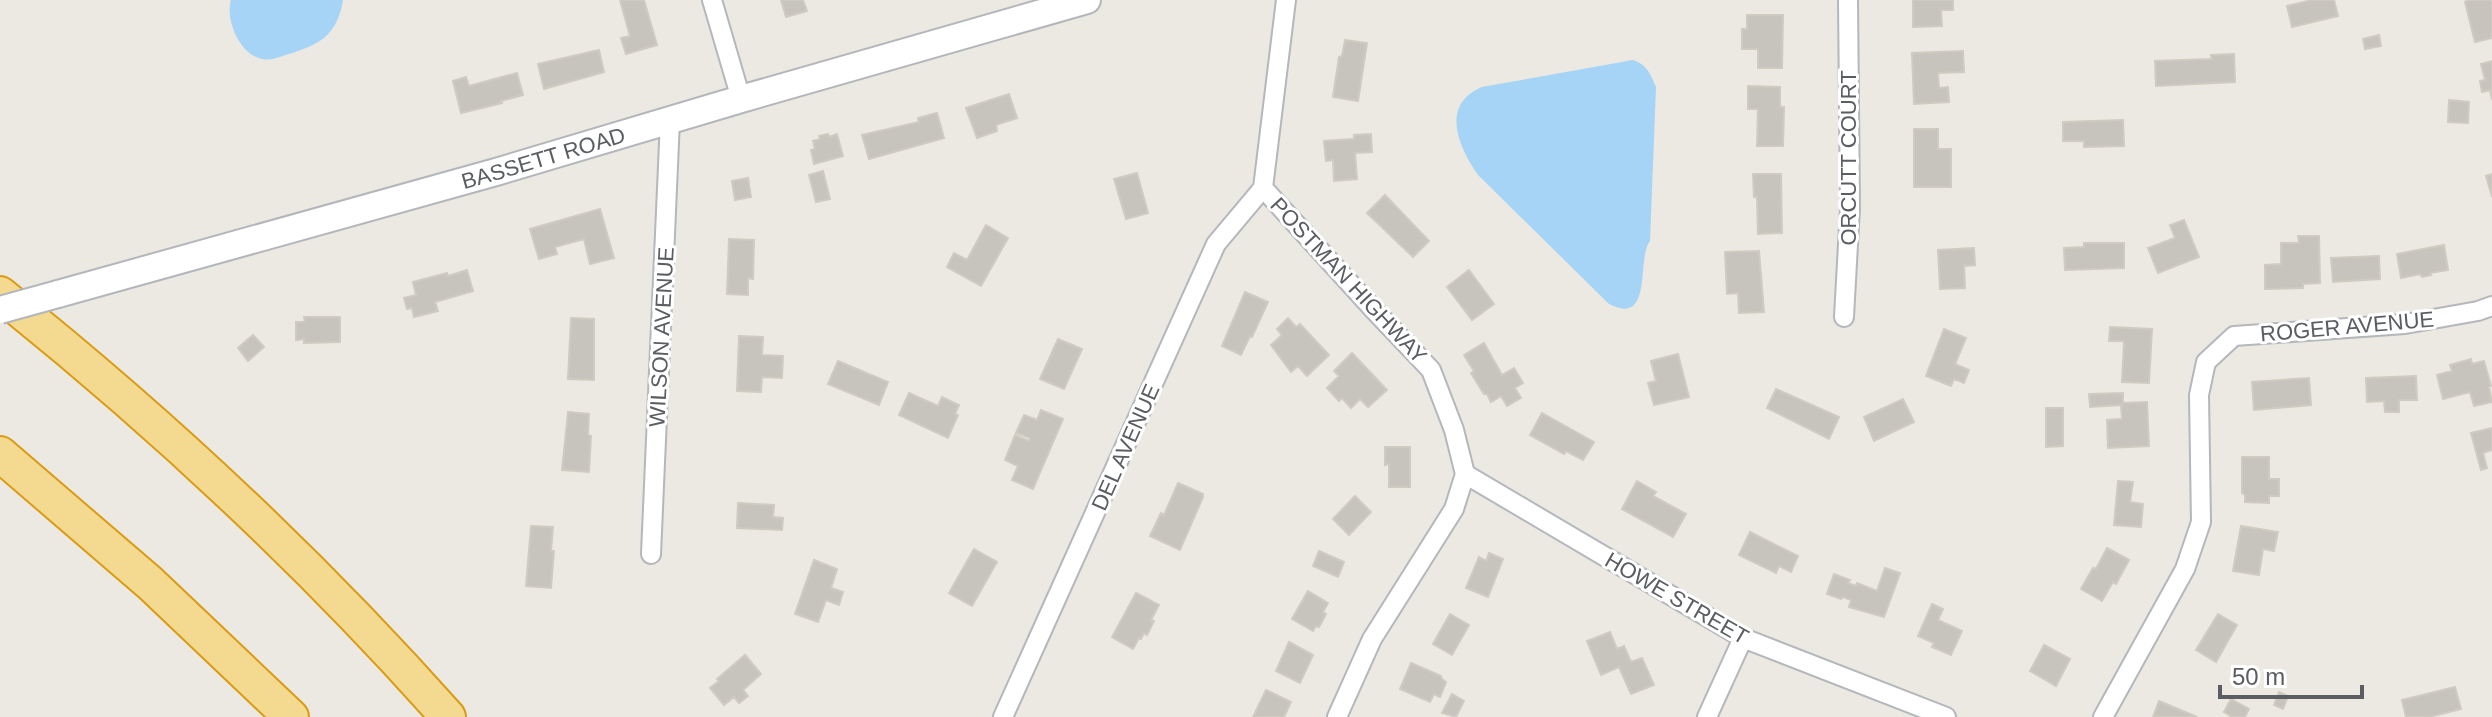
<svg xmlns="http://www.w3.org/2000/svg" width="2492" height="717" font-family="Helvetica,sans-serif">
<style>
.water{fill:#a5d4f7}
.building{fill:#c7c4be;stroke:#cfcbc0;stroke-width:2}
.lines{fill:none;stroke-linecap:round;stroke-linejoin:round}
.street-casing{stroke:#b4b7bb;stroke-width:22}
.secondary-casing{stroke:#b3b6bb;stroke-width:30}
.highway-casing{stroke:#da9b13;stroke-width:38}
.street{stroke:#fff;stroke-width:18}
.secondary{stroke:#fff;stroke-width:26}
.highway{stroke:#f3da90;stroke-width:34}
.secondary-bridge-casing{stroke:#b3b6bb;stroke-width:30;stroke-linecap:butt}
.secondary-bridge{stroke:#fff;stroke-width:26}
.labels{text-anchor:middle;stroke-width:6;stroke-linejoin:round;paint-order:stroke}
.street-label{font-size:22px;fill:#5a5d61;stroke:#fff}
</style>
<rect width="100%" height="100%" fill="#ebe9e1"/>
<path class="water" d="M231,0H343C337,35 321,44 289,54C279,57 269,62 259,58C239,52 225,19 231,0Z
M1633,60C1647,65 1650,73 1656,87L1650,241C1636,258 1654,327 1609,304L1478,175C1458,146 1440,105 1482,87Z"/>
<path class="building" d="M620,0H644L657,45L626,54L621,38L630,36Z
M781,0H803L807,11L786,17Z
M1913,0H1953V10H1941L1942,26L1913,27Z
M2312,0H2334L2338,16L2292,27L2287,6Z
M2468,0H2492V38L2475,42L2465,2Z
M1747,15H1783L1782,68H1758V49H1742V29H1747Z
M2379,35L2381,46L2365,49L2363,39Z
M1345,40L1367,43L1358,101L1333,97L1339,57L1342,56Z
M599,50L604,72L544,89L538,64Z
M1963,51L1964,72L1938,73L1939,88L1948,87L1949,102L1914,104L1912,53Z
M2234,54L2235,82L2156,86L2155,61L2212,59L2211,55Z
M2492,61V100L2490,90L2482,92L2480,81L2485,80L2481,64Z
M517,73L523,95L501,101L502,103L461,113L453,81L466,77L469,86Z
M1748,86L1780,87V107H1784L1783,146H1757L1758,109H1748Z
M1009,94L1017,118L996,125L997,131L977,138L966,108Z
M2449,100L2469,102L2468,123L2448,122Z
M937,113L944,138L869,159L862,135L919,122L918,118Z
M2123,120L2124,146L2084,147V141H2063V122Z
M1914,129H1938V149H1951V187H1914Z
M828,134L829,137L837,134L843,156L814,164L811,150L815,149L813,141L820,139L819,136Z
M1371,134L1372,152L1355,153L1357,179L1334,181L1333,160L1326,161L1324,141L1354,139V135Z
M823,171L830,199L816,202L809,175Z
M1137,173L1148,213L1126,219L1114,179Z
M1753,174H1781L1782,233L1758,234L1757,197H1754Z
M2492,174V197L2486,176Z
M748,178L751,197L735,200L732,181Z
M1385,195L1429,241L1413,257L1367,213Z
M600,209L614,258L590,264L584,239L555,247L557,254L539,259L530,229Z
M2184,220L2199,257L2158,273L2148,248L2175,238L2170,225Z
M986,225L1008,238L981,286L947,267L954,253L967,260Z
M2298,236H2319L2320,283L2303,284V288L2265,289V265L2281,264V243H2299Z
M729,239L754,240L753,279L748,278V295L727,294Z
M2084,243H2124V268L2065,270L2064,248L2084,247Z
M2444,245L2448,270L2430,273L2431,275L2422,277L2420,274L2401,278L2397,254Z
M1974,248L1975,265L1964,266L1965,288L1940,289L1938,250Z
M1759,251L1764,312L1739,313L1738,293L1727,294L1725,252Z
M2379,256L2380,279L2333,282L2331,258Z
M467,270L473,291L435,302L438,311L414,317L412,308L407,309L404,298L416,295L413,282L447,273L448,276Z
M1469,270L1494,304L1472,320L1447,287Z
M1245,292L1268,302L1252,337L1250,336L1241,355L1222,346Z
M304,317H340V342L304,343V339L296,340V322H305Z
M571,318L594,319V380L568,379Z
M1288,318L1296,327L1300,324L1329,355L1307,376L1298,366L1291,372L1271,345L1282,335L1277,329Z
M2110,327L2152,329L2149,383L2122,382L2124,341H2109Z
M1944,329L1966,338L1955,364L1969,370L1964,383L1954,379L1951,386L1926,376Z
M253,335L264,347L248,361L238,348Z
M739,336L763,337L762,355L783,356L782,378L762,377L761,392L737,391Z
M1058,339L1082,349L1064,389L1040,379Z
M1484,343L1502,375L1514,368L1523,383L1515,388L1521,398L1507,406L1501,396L1491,402L1487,394H1484L1471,373L1474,371L1464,355Z
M1352,353L1387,390L1368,407L1360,399L1351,408L1342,398L1339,401L1327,388L1339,376L1334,371Z
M1678,354L1689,397L1654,405L1648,383L1656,381L1651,361Z
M2471,359L2472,364L2484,361L2491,386L2489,387L2492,402L2474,406L2470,392L2443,399L2437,375L2452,371L2450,365Z
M838,361L888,382L879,405L828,384Z
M2416,376L2417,400H2399V412H2385L2384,401L2367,402L2366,378Z
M2309,378L2311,405L2254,410L2252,382Z
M1776,389L1839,417L1829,439L1767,408Z
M909,393L938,406L942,397L959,405L955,414L958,415L948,438L899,415Z
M2123,393V403L2147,402L2149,446L2108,448L2107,420L2122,419L2121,405L2090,407L2089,394Z
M1903,399L1914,422L1874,441L1864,417Z
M2046,408H2063V446L2046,447Z
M1041,410L1063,419L1033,489L1012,480L1018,466L1005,460L1015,435L1029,441L1030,438L1016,433L1024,415L1037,420Z
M568,412L589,414L588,435L591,436L589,472L562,470Z
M1542,413L1594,442L1583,460L1566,451L1564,454L1530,435Z
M2492,428V450L2483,453L2487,468L2481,470L2471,433Z
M1385,447H1410V487H1389V464L1385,465Z
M2242,457H2269V479H2279V496H2269V503L2245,502V495L2242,493Z
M1637,481L1656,492L1653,496L1686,514L1673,537L1622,509Z
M2118,481L2133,482L2130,502L2143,504L2141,527L2114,525Z
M1178,483L1203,494V497L1180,550L1150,536L1161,513L1164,515Z
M1355,496L1371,512L1349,535L1333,519Z
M738,503L774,505L773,517L783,518L782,530L737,528Z
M531,526L553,527L551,551H554L551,588L526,586Z
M2241,526L2278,532L2274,551L2263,549L2259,575L2233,571Z
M1750,532L1798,556L1791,572L1779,566L1776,573L1739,555Z
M2107,548L2129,560L2116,584L2113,582L2102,601L2081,589L2093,568L2096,569Z
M974,549L997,562L972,606L949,593Z
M1319,551L1344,562L1338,577L1313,566Z
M1489,553L1503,559L1488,597L1466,588L1479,557L1486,561Z
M814,560L837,569L831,588L843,592L839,605L826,600L818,622L795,614Z
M1885,568L1900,573L1884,617L1849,607L1851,600L1843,597L1841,599L1827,594L1834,574L1850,580L1848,583L1856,586L1857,583L1877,591Z
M1308,591L1328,603L1323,612L1326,614L1319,627L1316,626L1313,631L1292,619Z
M1136,593L1159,605L1151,620L1154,621L1147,635L1144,633L1141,639L1139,638L1133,649L1112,637Z
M1932,604L1943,609L1938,620L1962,631L1951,655L1932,647L1934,643L1918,636Z
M1450,614L1469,625L1452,655L1433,644Z
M2218,614L2237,625L2216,662L2196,650Z
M1610,632L1617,649L1624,646L1631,662L1642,658L1654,685L1631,694L1619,667L1601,675L1587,641Z
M1289,642L1313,655L1300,683L1276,671Z
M2044,645L2070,659L2056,686L2030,671Z
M745,655L761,674L743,690L748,696L739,703L734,697L724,705L710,688L719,681L717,679Z
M1411,663L1441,676L1442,679L1446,682L1440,697L1434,694L1430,702L1400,689Z
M2455,687L2461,709L2429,717H2406L2402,700Z
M1266,690L1291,702L1284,717H1253Z
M2279,692L2288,696L2283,709L2274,705Z
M1452,694L1464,701L1456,717L1442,713Z
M2231,699L2249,709L2245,717H2232L2224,712Z
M2159,701L2197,717H2153Z"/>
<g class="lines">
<defs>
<path id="street" d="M712,0L741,99
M1286,0L1263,188L1375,311L1431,370L1454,430L1465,474L1454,509L1372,639L1337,717
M1844,317L1850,208L1848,0
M1465,474L1743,638L1946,717
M651,554L670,120
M1003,717L1216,244L1263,188
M1707,717L1743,638
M2103,717L2185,569L2201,522L2199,395L2206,362L2234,336L2405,324L2478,311L2492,306"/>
<g id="secondary">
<path id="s1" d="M58,294L496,172L741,99L1087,0"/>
</g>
<path id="highway" d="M0,294C160,422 311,563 448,717
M0,454L150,583L291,717"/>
</defs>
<use href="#street" class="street-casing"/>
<use href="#secondary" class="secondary-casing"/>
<use href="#highway" class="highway-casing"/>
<use href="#street" class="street"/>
<use href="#secondary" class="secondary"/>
<use href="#highway" class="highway"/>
<defs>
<path id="secondary-bridge" d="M0,310L58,294"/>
</defs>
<use href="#secondary-bridge" class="secondary-bridge-casing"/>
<use href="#secondary-bridge" class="secondary-bridge"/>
</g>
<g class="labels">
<g class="street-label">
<text dy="8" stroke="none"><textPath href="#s1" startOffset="504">BASSETT ROAD</textPath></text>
<text transform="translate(1848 158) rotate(-90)" y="8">ORCUTT COURT</text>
<text transform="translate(1349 280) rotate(47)" y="8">POSTMAN HIGHWAY</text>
<text transform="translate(2347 326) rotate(-5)" y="8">ROGER AVENUE</text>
<text transform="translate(661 337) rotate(-87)" y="8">WILSON AVENUE</text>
<text transform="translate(1125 447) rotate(-66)" y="8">DEL AVENUE</text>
<text transform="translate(1677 598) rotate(30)" y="8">HOWE STREET</text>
</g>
</g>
<path d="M2220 685v12h142v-12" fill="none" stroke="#5a5d61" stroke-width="4"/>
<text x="2232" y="685" font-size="24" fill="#5a5d61" stroke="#ffffff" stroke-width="6" paint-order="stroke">50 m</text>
</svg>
